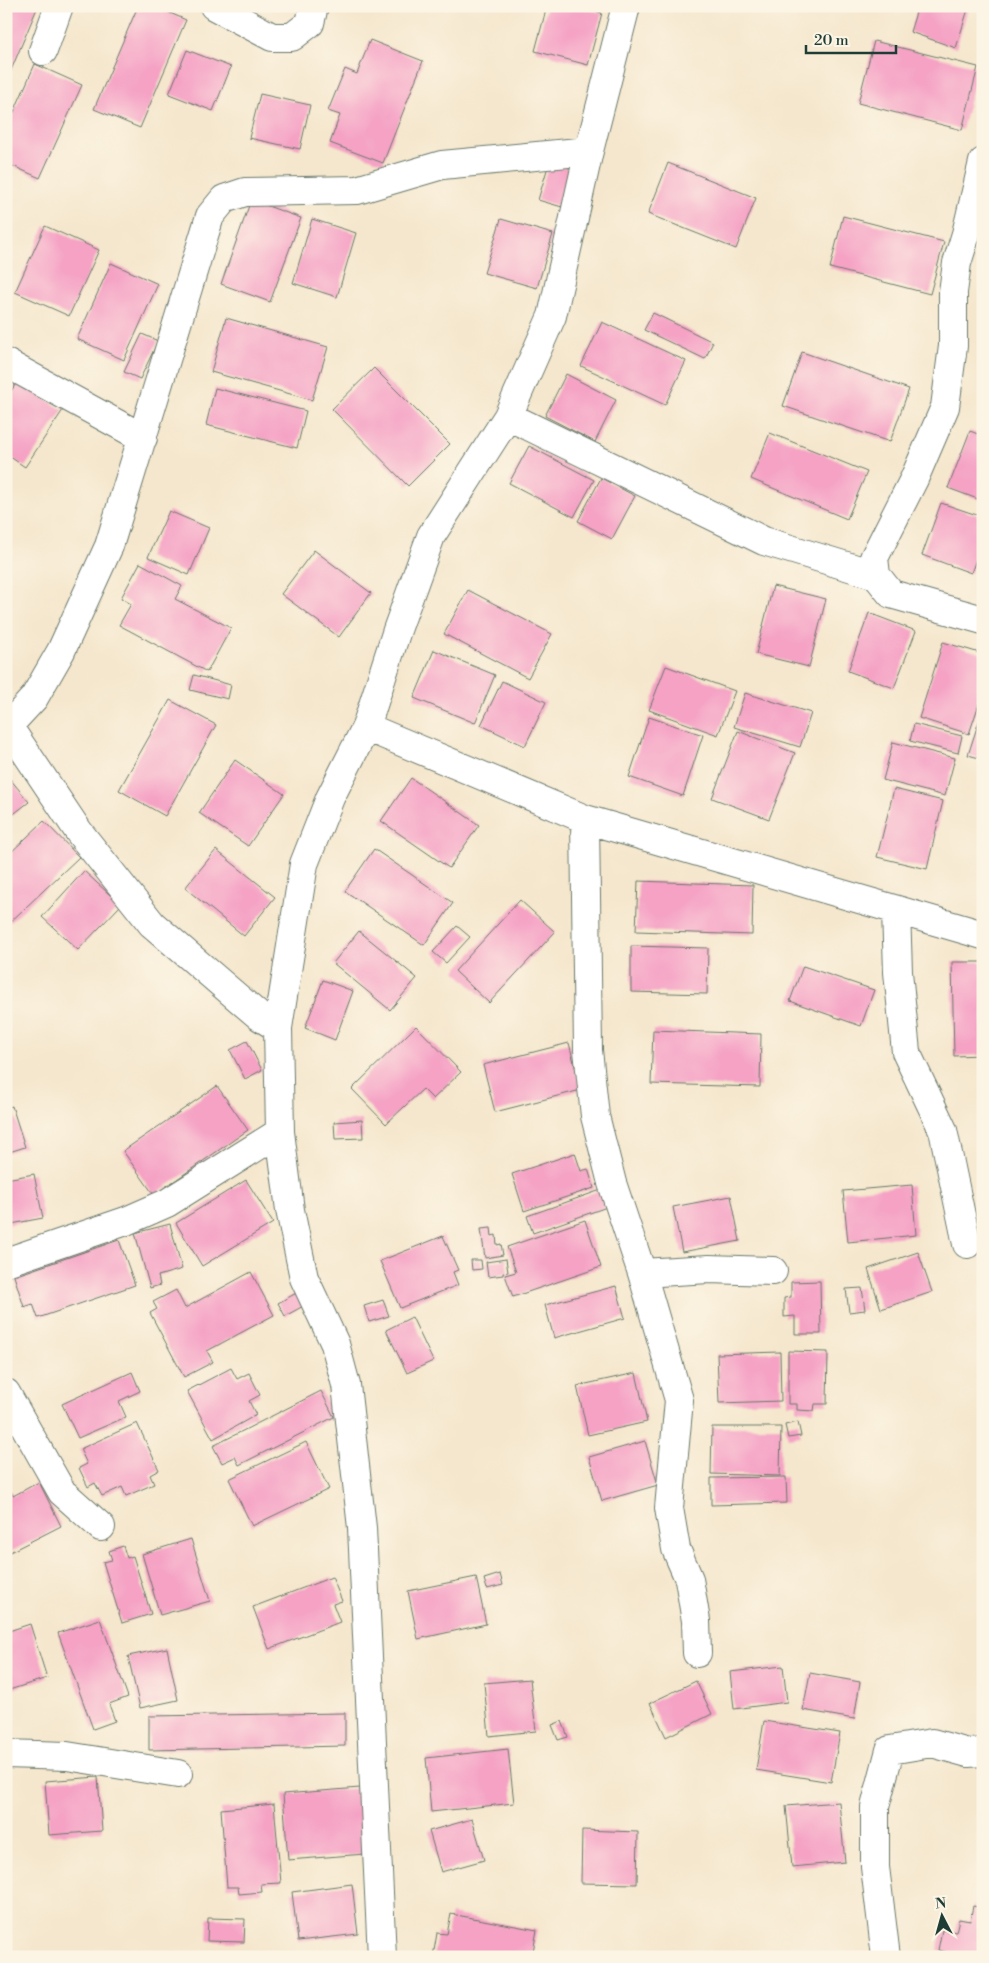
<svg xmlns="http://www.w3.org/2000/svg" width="989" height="1963" font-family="'Libre Bodoni',serif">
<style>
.building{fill:#f5a2c5}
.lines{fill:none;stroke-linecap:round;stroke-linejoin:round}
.street-casing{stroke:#6a786a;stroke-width:30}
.street{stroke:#fff;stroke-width:28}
</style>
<rect width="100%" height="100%" fill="#fcf5e5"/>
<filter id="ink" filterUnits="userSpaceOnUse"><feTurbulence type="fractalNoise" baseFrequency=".02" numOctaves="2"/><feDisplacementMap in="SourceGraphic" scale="10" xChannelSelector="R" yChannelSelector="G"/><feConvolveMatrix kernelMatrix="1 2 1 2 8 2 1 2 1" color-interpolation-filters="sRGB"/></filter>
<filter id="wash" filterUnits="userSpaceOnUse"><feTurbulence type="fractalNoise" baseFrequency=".0096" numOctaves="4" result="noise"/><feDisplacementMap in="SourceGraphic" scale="20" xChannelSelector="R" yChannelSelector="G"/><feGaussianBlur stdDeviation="1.12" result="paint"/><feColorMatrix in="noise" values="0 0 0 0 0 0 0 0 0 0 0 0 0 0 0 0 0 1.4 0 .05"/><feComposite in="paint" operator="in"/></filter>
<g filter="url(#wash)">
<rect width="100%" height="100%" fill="#f5e7cd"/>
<g id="blocks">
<path class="building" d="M6,6H38L6,82Z
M138,6H154L186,20L140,128L94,109Z
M547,6H578L602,13L588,65L535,51Z
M918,6H969L956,48L910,32Z
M370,40L423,61L383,163L330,143L340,115L328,111L345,69L357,74Z
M874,41L978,67L962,130L858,103Z
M187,50L231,67L213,111L169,94Z
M35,64L82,85L40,178L6,163V130Z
M260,94L310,105L300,149L249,138Z
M549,163L573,169L562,207L538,200Z
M668,163L756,198L736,249L648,214Z
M251,200L301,218L270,302L221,284Z
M843,216L944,242L930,294L830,268Z
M312,219L356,233L337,297L293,283Z
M501,219L553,234L537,288L484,273Z
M45,226L99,250L69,316L15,292Z
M111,263L158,284L124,360L77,339Z
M653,313L713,342L705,359L644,330Z
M226,318L328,347L312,400L211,372Z
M602,322L686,361L665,405L581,366Z
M142,334L158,341L140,379L124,372Z
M802,352L909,389L890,442L783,406Z
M374,368L450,444L408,486L332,409Z
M566,374L616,400L595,442L545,416Z
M18,381L63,410L25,467L6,454V398Z
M215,388L306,411L297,448L206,425Z
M970,431L983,436V501L948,488Z
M770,433L867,472L847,519L751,479Z
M529,446L594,480L574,517L509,483Z
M601,478L635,496L612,539L578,521Z
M941,503L983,517V541L971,573L922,555Z
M169,511L209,528L189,575L148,557Z
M314,550L371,593L339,637L281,594Z
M140,563L182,586L175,599L231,628L207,672L119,625L131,604L121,598Z
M773,586L826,599L809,667L756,654Z
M468,590L552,634L528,678L444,634Z
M869,613L916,631L894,688L848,671Z
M943,642L983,654V692L969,734L919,718Z
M434,650L495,675L475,723L414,698Z
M666,666L735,691L718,735L649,710Z
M194,675L231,685L228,699L190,690Z
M502,681L546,702L525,746L481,725Z
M745,693L811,713L800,747L734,727Z
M170,700L216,725L165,816L119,790Z
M649,717L703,735L683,796L629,777Z
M980,718L983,719V759L968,755Z
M914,724L962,736L958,753L910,741Z
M738,731L795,753L769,819L712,798Z
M893,742L955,758L945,796L883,780Z
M235,760L284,794L248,846L199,813Z
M6,774L29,802L6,820Z
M411,778L479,825L449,868L381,821Z
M894,789L943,801L927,869L877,857Z
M44,821L79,857L6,926V857Z
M374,849L453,903L424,945L345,891Z
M216,850L275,897L244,936L185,888Z
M84,871L121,905L78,950L42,917Z
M638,881L753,885L752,935L636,931Z
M520,900L555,932L489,1003L455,971Z
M457,926L470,937L446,963L433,952Z
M359,931L417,978L390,1010L333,963Z
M631,946L708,948L707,994L631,992Z
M952,962H983V1055L954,1056Z
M803,966L874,990L861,1026L790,1001Z
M323,980L353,991L335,1040L305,1028Z
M416,1026L461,1072L433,1099L423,1089L386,1124L352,1089Z
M653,1030L761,1034L760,1087L651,1084Z
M247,1041L262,1070L245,1079L230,1050Z
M569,1043L581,1090L495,1112L483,1065Z
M217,1086L248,1130L154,1195L123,1151Z
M12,1106L25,1147L6,1153V1108Z
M362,1120L363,1138L335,1139L334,1122Z
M575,1153L581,1171L588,1169L594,1188L524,1211L512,1174Z
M34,1174L43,1218L6,1225V1179Z
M246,1180L273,1223L202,1266L176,1223Z
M912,1185L916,1235L848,1242L843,1191Z
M601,1190L607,1207L533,1233L527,1216Z
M731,1196L740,1241L682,1252L673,1207Z
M585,1220L601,1267L513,1297L505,1275L516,1272L507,1247Z
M170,1224L182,1269L158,1276L160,1285L150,1288L135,1233Z
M491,1228L492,1236L496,1235L497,1245L501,1244L503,1255L485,1258L481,1229Z
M443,1236L458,1270L453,1272L458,1285L400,1308L380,1261Z
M119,1240L135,1285L38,1318L33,1304L24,1307L14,1276Z
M918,1252L932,1292L881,1309L868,1269Z
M506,1259L508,1272L503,1273V1275L488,1277L486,1262Z
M471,1260H481L482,1269L472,1270Z
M251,1272L274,1315L207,1351L213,1362L184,1377L150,1313L157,1309L153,1302L176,1290L185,1308Z
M820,1281L821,1334H795V1316L784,1317V1298L791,1297V1282Z
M616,1286L625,1318L554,1338L545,1305Z
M862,1288L865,1310L849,1312L846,1289Z
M302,1290L309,1303L285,1316L278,1303Z
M383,1300L389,1316L369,1322L364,1306Z
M412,1317L433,1361L407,1373L386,1330Z
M788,1351L828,1352L827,1404H815L814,1411L797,1410V1404H788Z
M780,1352L781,1401L719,1403L717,1354Z
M231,1368L237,1379L249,1373L260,1395L249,1401L256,1415L213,1439L187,1391Z
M132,1372L140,1391L119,1401L126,1417L78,1438L62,1404Z
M636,1373L647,1422L588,1435L577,1386Z
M321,1391L334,1417L239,1465L235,1457L222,1463L213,1446Z
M798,1422L801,1436L788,1438L785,1425Z
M137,1423L159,1470L150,1475L154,1484L126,1496L122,1487L102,1496L95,1483L88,1487L79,1468L87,1464L80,1449Z
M712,1427H781L780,1476L711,1474Z
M645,1441L658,1485L602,1501L589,1457Z
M306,1442L329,1489L252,1526L229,1479Z
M786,1477L787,1503L711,1505V1478Z
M39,1482L61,1526L6,1554V1492L10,1490L13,1496Z
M191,1539L210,1601L160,1615L142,1554Z
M123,1546L127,1558L133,1556L151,1614L122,1623L103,1562L112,1560L109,1551Z
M500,1574L503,1585L487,1589L484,1579Z
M332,1577L342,1601L333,1604L340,1622L269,1649L253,1607Z
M476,1577L486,1624L418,1639L408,1591Z
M100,1619L128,1697L109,1704L115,1721L93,1729L58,1633Z
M30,1624L47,1678L6,1691V1632Z
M167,1648L178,1700L140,1708L128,1656Z
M783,1666L787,1702L734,1709L730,1672Z
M810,1673L860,1682L854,1719L803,1710Z
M530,1679L536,1731L489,1736L484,1683Z
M696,1681L712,1714L666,1737L650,1703Z
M345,1713V1746L149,1750V1716Z
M562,1721L568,1737L558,1740L552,1725Z
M764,1721L840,1733L831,1782L756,1770Z
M508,1749L514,1803L431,1812L426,1758Z
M98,1777L102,1831L49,1835L45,1781Z
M360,1788L365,1854L288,1860L283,1794Z
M839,1802L845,1862L792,1867L786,1806Z
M274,1804L281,1883L261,1884L262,1892L239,1894L238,1887H227L221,1809Z
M472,1819L484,1860L441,1872L429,1831Z
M582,1830L638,1832L637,1884L581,1883Z
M352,1884L358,1934L298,1941L292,1892Z
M973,1906L983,1908V1957H945L946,1952L938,1950L942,1930L956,1932L959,1919L970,1921Z
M451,1914L537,1930L532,1957H433L437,1933L447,1934Z
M208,1918L245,1919L244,1942L207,1941Z
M638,1953V1957H605V1955Z"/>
</g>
</g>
<g filter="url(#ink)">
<use href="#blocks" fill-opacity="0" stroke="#6a786a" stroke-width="1"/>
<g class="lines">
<defs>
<path id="street" d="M214,6L272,37H292L310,23L314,6
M43,51L59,6
M983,162L966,234L957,263L953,292V346L945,407L914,479L874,558L876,575L891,594L983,620
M6,363L143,438
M508,416L764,541L876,575
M6,723L79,832L152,924L259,1016L278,1028
M9,725L34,698L61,651L109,546L210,216L224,199L245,192L357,190L442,165L589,151
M366,727L585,819L983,935
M585,819L588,1050L595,1116L612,1183L642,1273L679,1400L669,1508L676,1549L689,1579L696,1621L697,1653
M896,910L898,972L906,1052L943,1130L967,1244
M6,1262L126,1221L167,1203L280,1132
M642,1273L709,1269L773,1271
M6,1393L62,1492L101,1527
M6,1754L67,1756L178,1774
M382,1957L362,1528L346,1385L335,1344L304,1278L290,1210L280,1132L278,1028L304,864L330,798L366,727L397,630L431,536L508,416L552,316L589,151L626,6
M886,1957L875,1867V1807L890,1750L932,1743L968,1753L983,1752"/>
</defs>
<use href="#street" class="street-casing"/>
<use href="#street" class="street"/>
</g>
</g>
<rect width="989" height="1963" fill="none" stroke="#fcf5e5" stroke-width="25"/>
<g transform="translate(942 1916) rotate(354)" stroke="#fcf5e5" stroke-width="4" paint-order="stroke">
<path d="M0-4L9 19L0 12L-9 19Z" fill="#1f3d34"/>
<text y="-8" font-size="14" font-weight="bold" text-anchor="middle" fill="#1f3d34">N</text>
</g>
<path d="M806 45v8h90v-8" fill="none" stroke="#1f3d34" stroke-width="2.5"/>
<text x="814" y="45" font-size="15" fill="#1f3d34" stroke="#fcf5e5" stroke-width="4" paint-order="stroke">20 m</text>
</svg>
